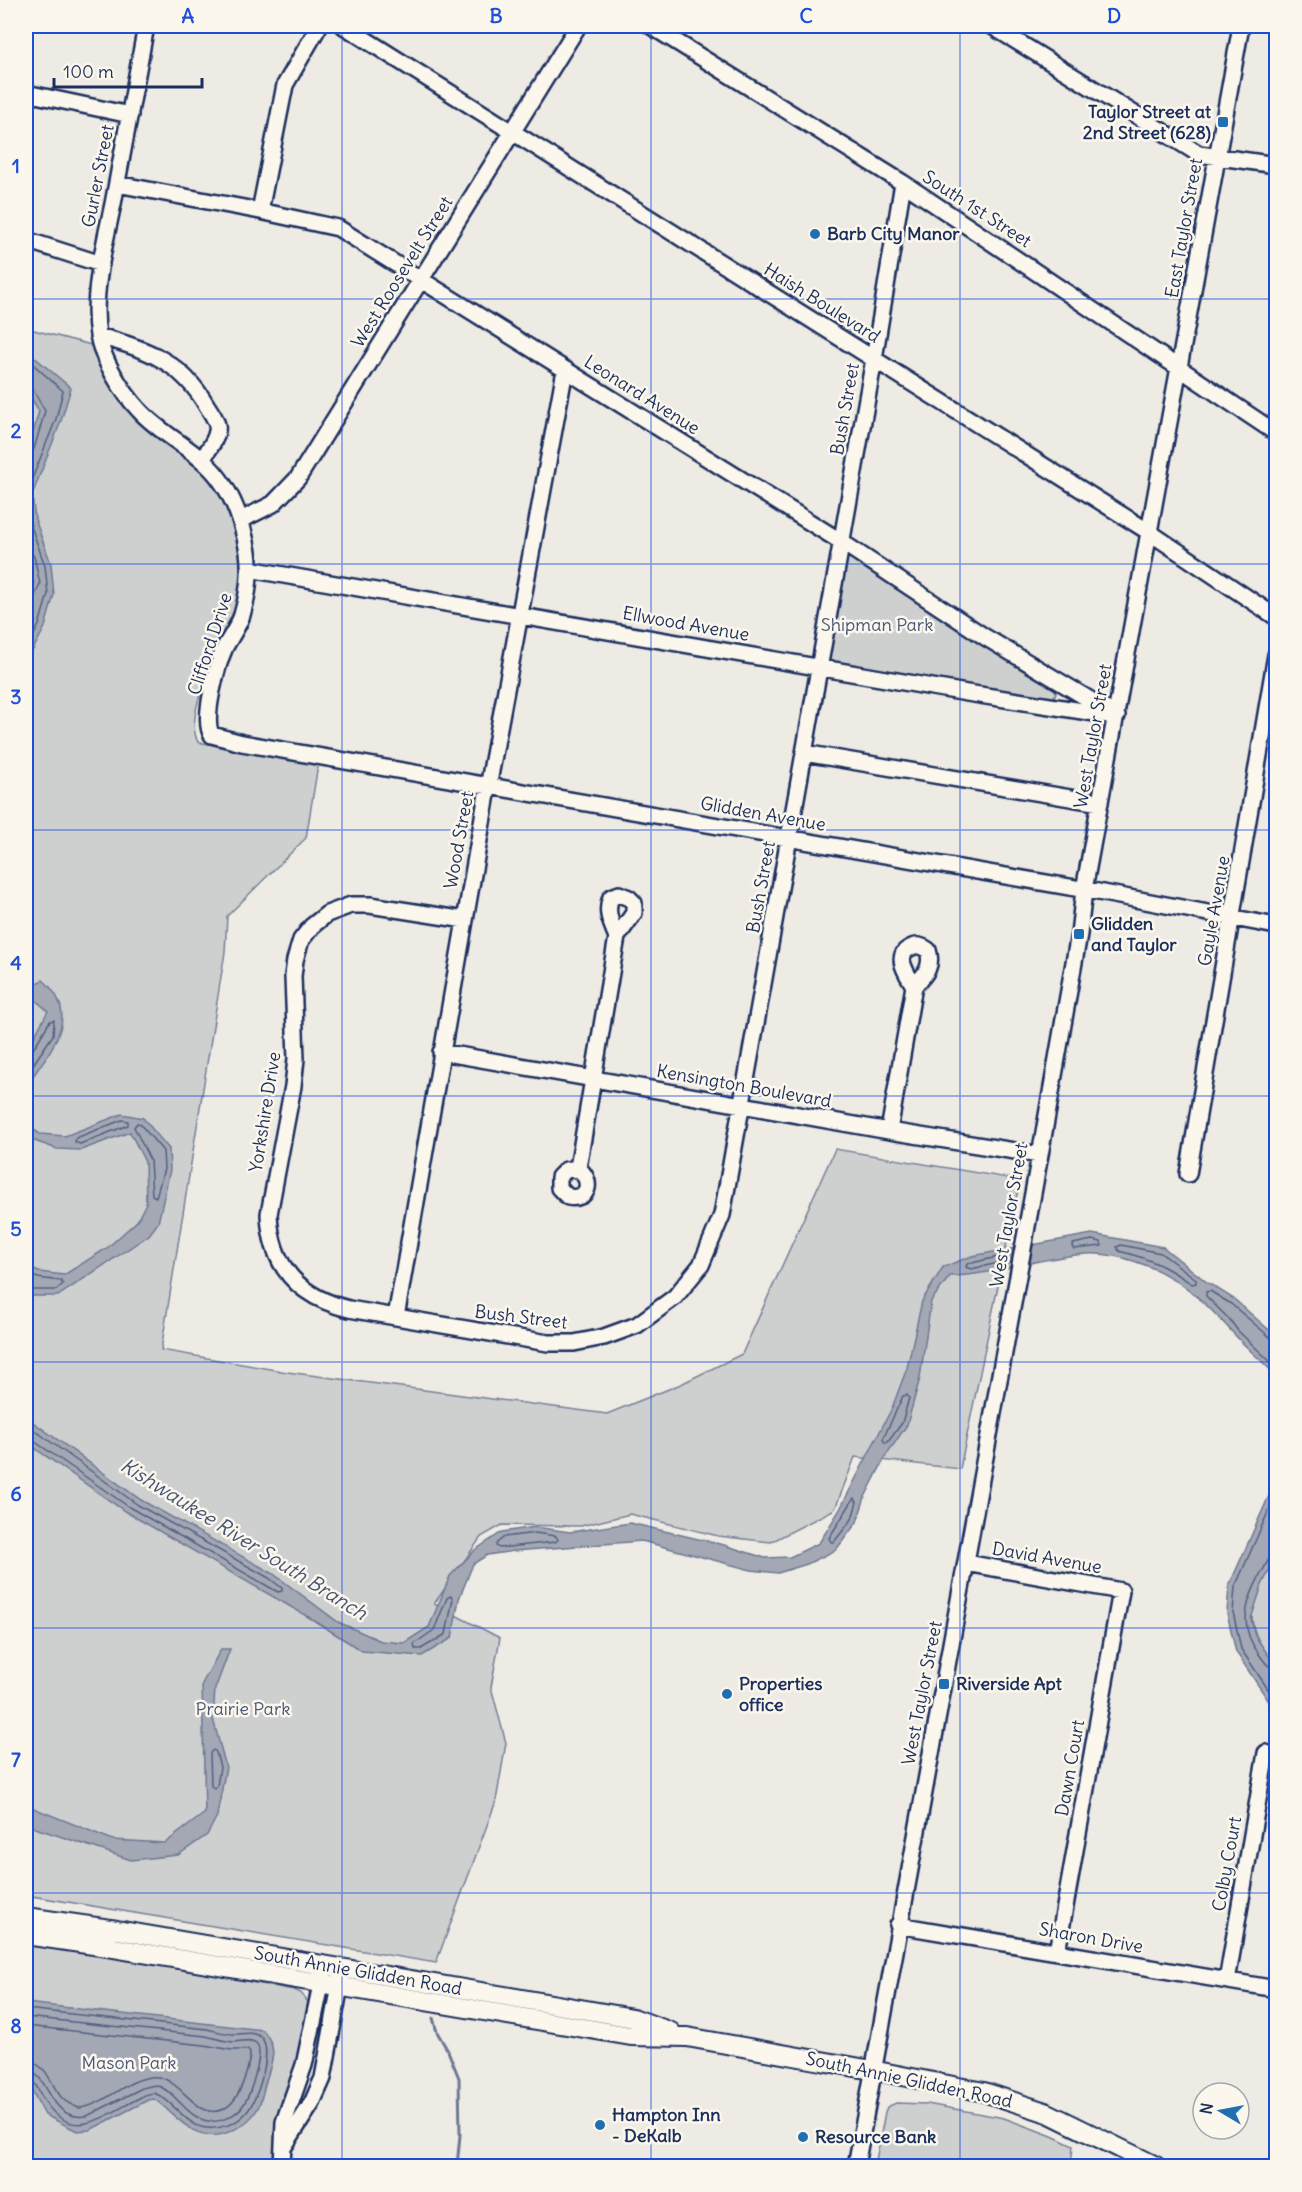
<svg xmlns="http://www.w3.org/2000/svg" width="1302" height="2192" font-family="Delius,sans-serif">
<style>
.green{fill:#cecfcf;stroke:#747f96;stroke-width:1.5}
.water{fill:#a3a8b4;stroke:#6d7892;stroke-width:1.5}
.lines{fill:none;stroke-linecap:round;stroke-linejoin:round}
.shore{stroke:#515f80;stroke-width:1.5}
.stream{stroke:#6d7892;stroke-width:3}
.minor-casing{stroke:#1b2f5e;stroke-width:20}
.major-casing{stroke:#1b2f5e;stroke-width:22}
.minor{stroke:#fbf7ec;stroke-width:15}
.major{stroke:#fbf7ec;stroke-width:18}
.grid{fill:none;stroke:#1d4ed8;stroke-width:1.5;stroke-opacity:0.55}
.poi-dot{fill:#1f6fb2;stroke:#fbf7ec;stroke-width:2}
.labels{text-anchor:middle;stroke-width:5;stroke-linejoin:round;paint-order:stroke}
.poi-label{font-size:18px;font-weight:bold;fill:#1b2f5e;stroke:#fbf7ec;text-anchor:start}
.street-label{font-size:18px;fill:#1b2f5e;stroke:#fbf7ec}
.park-label{font-size:18px;fill:#48577a;stroke:#fbf7ec}
.water-label{font-size:20px;font-style:italic;fill:#445378;stroke:#fbf7ec}
.neatline{fill:none;stroke:#1d4ed8;stroke-width:2}
.grid-label{font-size:20px;text-anchor:middle;font-weight:bold;fill:#1d4ed8}
</style>
<rect width="100%" height="100%" fill="#eeebe4"/>
<filter id="ink" filterUnits="userSpaceOnUse"><feTurbulence type="fractalNoise" baseFrequency=".0167" numOctaves="2"/><feDisplacementMap in="SourceGraphic" scale="12" xChannelSelector="R" yChannelSelector="G"/><feConvolveMatrix kernelMatrix="1 2 1 2 8 2 1 2 1" color-interpolation-filters="sRGB"/></filter>
<g filter="url(#ink)">
<path class="green" d="M26,328L95,346L105,374L114,390C150,422 214,471 232,515C243,540 245,574 238,600C229,633 181,711 198,742L318,765L306,838L227,916L225,952L161,1350L287,1372L607,1414L681,1384L742,1354L835,1149L1020,1180L960,1469L855,1457L835,1509L771,1542L718,1536L630,1514L581,1526L502,1525L481,1537L434,1604L500,1638L491,1687L506,1743L496,1801L436,1963L26,1895Z
M844,553L1055,687L1056,693L1052,700L826,661Z
M1276,1557V1666C1238,1619 1251,1606 1276,1557Z
M26,1941L294,1990L301,1993L308,2002L310,2008L308,2027L277,2134L272,2166H26Z
M896,2103L927,2104L1004,2118L1052,2136L1073,2146L1071,2166H875L885,2112L887,2107Z"/>
<path class="water" d="M26,350L71,388L61,421L32,495L35,519L51,564L54,595L45,627L26,663V602L34,585L26,545V458L39,411L26,390Z
M43,980C84,1016 49,1052 26,1086V1052L48,1011L33,998L26,1003V988Z
M122,1114L143,1118L169,1149L170,1170L158,1223L149,1235L58,1296H26V1267L39,1272L64,1275L107,1248L137,1221L146,1203L145,1162L130,1132L81,1150L57,1149L26,1138V1122V1125L40,1134L65,1136Z
M1092,1234L1163,1247L1208,1283L1234,1299L1276,1336V1376C1263,1361 1247,1349 1234,1334C1201,1297 1172,1270 1123,1258C1110,1255 1099,1253 1086,1254C1040,1257 996,1275 950,1276L931,1301L920,1378L907,1425L887,1454L865,1497L857,1522L836,1550L807,1564L778,1573L751,1570L642,1541L514,1551L487,1555L473,1564L459,1599L452,1638L422,1656L362,1651L310,1618L126,1512L26,1442V1417L141,1500L272,1573L338,1622L381,1641L404,1643L429,1627L450,1576L475,1550L502,1532L535,1527L570,1532L630,1523L724,1545L765,1558L790,1557L819,1543L839,1511L892,1408L907,1368L922,1301L943,1267L972,1256Z
M1276,1480V1557L1262,1585L1251,1619L1255,1636L1276,1666V1712L1236,1652L1227,1613L1229,1586Z
M221,1649H230L215,1689L213,1719L226,1767L217,1816L207,1835L178,1855L131,1860L26,1825V1805L113,1840L165,1843L205,1813L202,1684Z
M26,2003L263,2030C279,2049 272,2060 266,2081C263,2090 262,2100 258,2108C249,2125 222,2140 203,2134C184,2129 170,2110 154,2099L148,2100L90,2130L77,2131L45,2115L26,2080Z"/>
<g class="lines">
<path class="shore" d="M26,358L63,391L56,419L26,494L29,520L45,566L48,594L39,625L26,650
M26,388L33,390L45,411L34,449L30,453H26
M26,552H30L34,556L40,584L33,600L26,603
M26,1053L32,1051L50,1021L54,1020L53,1035L26,1075
M122,1120L128,1121V1125L80,1144L75,1142L76,1138Z
M137,1123L140,1124L163,1151L164,1169L156,1197L152,1195L150,1160L134,1127Z
M1092,1240L1101,1242L1102,1246L1074,1249L1072,1247L1073,1244Z
M1121,1245L1161,1253L1196,1279V1283L1192,1284C1165,1266 1151,1259 1119,1251L1117,1247Z
M1002,1256L1005,1259L1003,1262L971,1269L966,1267L967,1264Z
M26,1274L38,1278L61,1281L63,1284L56,1290H26
M1276,1340L1271,1338L1231,1304L1210,1291L1206,1292V1296L1230,1320L1238,1331L1276,1367
M907,1395L909,1398L902,1423L888,1442L885,1443L883,1439L903,1396Z
M26,1424L138,1505L269,1578L282,1588V1591L278,1592L129,1507L31,1439L26,1438
M1276,1494L1235,1587L1233,1612L1241,1649L1276,1701
M854,1498L857,1502L852,1519L834,1542H831L829,1538Z
M535,1533L556,1536L558,1540L555,1542L499,1548L496,1546L497,1543L504,1537Z
M1276,1556L1269,1559C1251,1592 1233,1620 1259,1654C1264,1661 1268,1668 1276,1669
M451,1596L453,1599L446,1634L421,1649H415L414,1644L434,1630L447,1598Z
M213,1750L216,1752L220,1767L217,1786L214,1788L211,1786L210,1753Z
M26,2009L207,2029C216,2031 225,2034 234,2034C243,2034 254,2031 261,2037C274,2050 257,2103 245,2114C236,2124 221,2129 207,2128C186,2127 174,2100 154,2093L145,2095C105,2114 71,2149 41,2095C37,2087 34,2079 26,2078
M26,2017L206,2036C215,2038 224,2041 233,2042C240,2042 250,2038 256,2043C265,2050 250,2095 244,2104C237,2115 221,2123 208,2121C186,2118 176,2090 155,2085L142,2088L87,2116C47,2122 51,2072 26,2071
M26,2026L204,2045L232,2050H248L250,2053C249,2068 240,2099 227,2107C196,2127 182,2073 151,2077C124,2080 105,2106 79,2108C74,2106 66,2103 62,2098C49,2084 49,2063 26,2062"/>
<path class="stream" d="M433,2018L437,2032L448,2051L459,2078L460,2135L457,2166"/>
<defs>
<path id="minor" d="M146,26C135,85 124,145 113,204C105,242 91,296 98,335C102,359 122,392 139,410C157,430 182,443 203,461C230,484 242,518 248,552C251,573 248,595 242,615C238,627 231,636 225,647C218,663 201,721 212,735L242,743L1098,892L1276,926
M344,26L1149,532L1276,617
M651,26L903,183L1276,433
M992,26L1199,154L1276,165
M26,93L130,115
M117,184L260,211L338,228L840,541L985,637L1117,716
M260,211L285,85L319,26
M26,240L101,264
M98,336C145,348 181,361 207,406C212,414 219,423 217,431C216,441 207,451 202,460
M241,520L273,504L298,478L578,26
M249,569L967,693L1108,715
M804,753L1100,803
M465,920L370,905H351L327,914L312,926L301,940L295,960L293,976L296,1059L293,1086L269,1214C271,1267 299,1297 349,1309L548,1343H574L604,1337L637,1325L675,1297L701,1265L722,1215L874,359L903,183
M441,1052L889,1131L1040,1155
M889,1131L914,986C926,974 933,966 928,950C922,946 917,944 910,948C893,956 908,975 914,986
M578,1168C593,1180 590,1201 568,1197L559,1188V1177L566,1170L578,1168L617,937L634,913V903L629,898L619,894L611,897C605,912 611,923 617,937
M1188,1174L1276,655
M396,1317L491,771L565,370
M966,1563L1121,1591L1057,1952
M898,1925L1276,1989
M1227,1981L1266,1753
M283,2148L312,2103L323,2078L343,1969
M282,2166L284,2122L304,2065L325,1966
M856,2166L1040,1155L1079,934L1084,890L1241,26"/>
<path id="major" d="M26,1917L117,1930L633,2018L671,2032
M26,1935L114,1948L631,2036L687,2037L872,2070L984,2092L1048,2113L1156,2166"/>
</defs>
<use href="#minor" class="minor-casing"/>
<use href="#major" class="major-casing"/>
<use href="#minor" class="minor"/>
<use href="#major" class="major"/>
</g>
</g>
<path class="grid" d="M342,26V2166M651,26V2166M960,26V2166M26,299H1276M26,564H1276M26,830H1276M26,1096H1276M26,1362H1276M26,1628H1276M26,1893H1276"/>
<g class="poi-dot">
<rect x="1217" y="116" width="12" height="12" rx="3"/>
<circle cx="815" cy="234" r="6"/>
<rect x="1073" y="928" width="12" height="12" rx="3"/>
<rect x="938" y="1678" width="12" height="12" rx="3"/>
<circle cx="727" cy="1694" r="6"/>
<circle cx="600" cy="2125" r="6"/>
<circle cx="803" cy="2137" r="6"/>
</g>
<g class="labels">
<g class="poi-label">
<text x="1211" y="118" text-anchor="end">Taylor Street at<tspan x="1211" dy="21">2nd Street (628)</tspan></text>
<text x="827" y="240">Barb City Manor</text>
<text x="1091" y="930">Glidden<tspan x="1091" dy="21">and Taylor</tspan></text>
<text x="739" y="1690">Properties<tspan x="739" dy="21">office</tspan></text>
<text x="956" y="1690">Riverside Apt</text>
<text x="612" y="2121">Hampton Inn<tspan x="612" dy="21">- DeKalb</tspan></text>
<text x="815" y="2143">Resource Bank</text>
</g>
<g class="street-label">
<text transform="translate(98 176) rotate(-79)" y="6">Gurler Street</text>
<text transform="translate(977 209) rotate(33)" y="6">South 1st Street</text>
<text transform="translate(1184 228) rotate(-80)" y="6">East Taylor Street</text>
<text transform="translate(402 272) rotate(-58)" y="6">West Roosevelt Street</text>
<text transform="translate(822 303) rotate(32)" y="6">Haish Boulevard</text>
<text transform="translate(642 395) rotate(32)" y="6">Leonard Avenue</text>
<text transform="translate(845 409) rotate(-80)" y="6">Bush Street</text>
<text transform="translate(686 624) rotate(10)" y="6">Ellwood Avenue</text>
<text transform="translate(210 644) rotate(-72)" y="6">Clifford Drive</text>
<text transform="translate(1093 736) rotate(-80)" y="6">West Taylor Street</text>
<text transform="translate(763 814) rotate(10)" y="6">Glidden Avenue</text>
<text transform="translate(459 840) rotate(-80)" y="6">Wood Street</text>
<text transform="translate(761 887) rotate(-80)" y="6">Bush Street</text>
<text transform="translate(1214 911) rotate(-80)" y="6">Gayle Avenue</text>
<text transform="translate(744 1086) rotate(10)" y="6">Kensington Boulevard</text>
<text transform="translate(265 1112) rotate(-81)" y="6">Yorkshire Drive</text>
<text transform="translate(1009 1215) rotate(-80)" y="6">West Taylor Street</text>
<text transform="translate(521 1317) rotate(7)" y="6">Bush Street</text>
<text transform="translate(1047 1558) rotate(10)" y="6">David Avenue</text>
<text transform="translate(922 1693) rotate(-79)" y="6">West Taylor Street</text>
<text transform="translate(1070 1768) rotate(-80)" y="6">Dawn Court</text>
<text transform="translate(1227 1864) rotate(-80)" y="6">Colby Court</text>
<text transform="translate(1091 1938) rotate(10)" y="6">Sharon Drive</text>
<text transform="translate(358 1971) rotate(10)" y="6">South Annie Glidden Road</text>
<text transform="translate(909 2080) rotate(12)" y="6">South Annie Glidden Road</text>
</g>
<g class="park-label">
<text x="877" y="631">Shipman Park</text>
<text x="243" y="1715">Prairie Park</text>
<text x="129" y="2069">Mason Park</text>
</g>
<g class="water-label">
<text transform="translate(244 1539) rotate(32)" y="7">Kishwaukee River South Branch</text>
</g>
</g>
<rect width="1302" height="2192" fill="none" stroke="#fbf7ec" stroke-width="66"/>
<g transform="translate(1221 2111) rotate(280)"><circle r="28" fill="#fbf7ec" stroke="#a1a7b3" stroke-width="1.5"/>
<path d="M0-4.5L10 22L0 15L-10 22Z" fill="#1f6fb2"/>
<text y="-9" font-size="16" font-weight="bold" text-anchor="middle" fill="#1b2f5e">N</text>
</g>
<path d="M54 78v9h148v-9" fill="none" stroke="#1b2f5e" stroke-width="3"/>
<text x="63" y="78" font-size="18" fill="#1b2f5e" stroke="#fbf7ec" stroke-width="4.5" paint-order="stroke">100 m</text>
<rect x="33" y="33" width="1236" height="2126" class="neatline"/>
<g class="grid-label">
<text x="188" y="23">A</text>
<text x="496" y="23">B</text>
<text x="806" y="23">C</text>
<text x="1114" y="23">D</text>
<text x="16" y="173">1</text>
<text x="16" y="438">2</text>
<text x="16" y="704">3</text>
<text x="16" y="970">4</text>
<text x="16" y="1236">5</text>
<text x="16" y="1501">6</text>
<text x="16" y="1767">7</text>
<text x="16" y="2033">8</text>
</g>
</svg>
